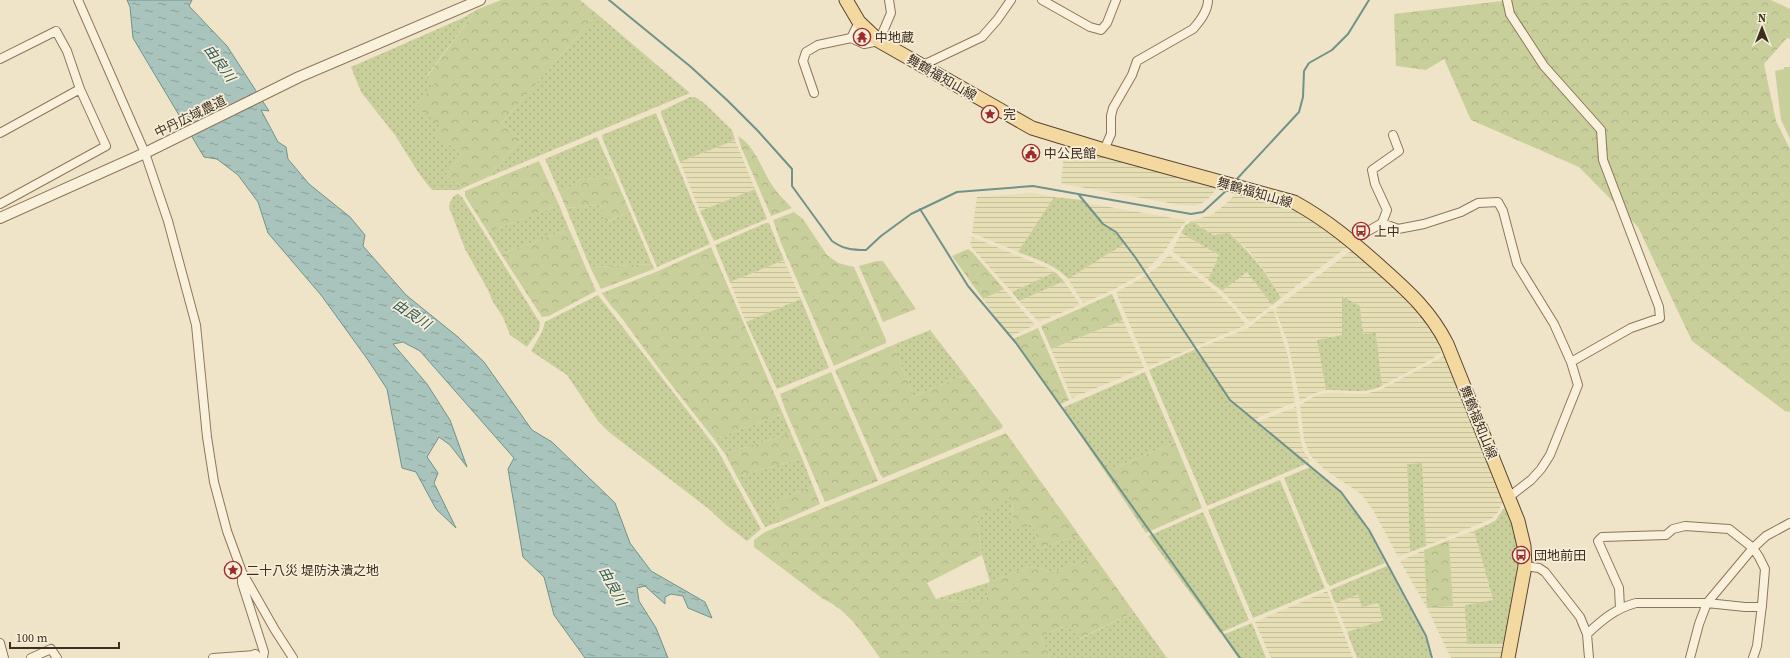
<svg xmlns="http://www.w3.org/2000/svg" width="1790" height="658" font-family="'Source Serif 4','Noto Sans JP',serif">
<style>
.farmland{fill:url(#farmland-rules)}
.grass{fill:url(#grass-dots)}
.forest{fill:url(#forest-crowns)}
.green{fill:#c9cf9b}
.water{fill:url(#water-ripples);stroke:#6f938a}
.lines{fill:none;stroke-linecap:round;stroke-linejoin:round}
.stream{stroke:#6f938a;stroke-width:2}
.minor-casing{stroke:#8d765c;stroke-width:10}
.tertiary-casing{stroke:#8d765c;stroke-width:12}
.primary-casing{stroke:#5b4430;stroke-width:15}
.minor{stroke:#faf1dc;stroke-width:8}
.tertiary{stroke:#faf1dc;stroke-width:10}
.primary{stroke:#f3d9a0;stroke-width:13}
.labels{text-anchor:middle;stroke-width:3.5;stroke-linejoin:round;paint-order:stroke}
.poi-label{font-size:13px;fill:#3d2e20;stroke:#f7eed8;text-anchor:start}
.street-label{font-size:13px;fill:#3d2e20;stroke:#f7eed8}
.water-label{font-size:14px;font-style:italic;fill:#2f5d5a;stroke:#f7eed8}
</style>
<defs>
<pattern id="farmland-rules" width="6" height="5" patternUnits="userSpaceOnUse"><rect width="6" height="5" fill="#e6deb5"/><path d="M0 2.5h6" fill="none" stroke="#c6bf9b"/></pattern>
<pattern id="grass-dots" width="8" height="8" patternUnits="userSpaceOnUse"><rect width="8" height="8" fill="#c9cf9b"/><path d="M2 2h.1M6 6h.1" fill="none" stroke="#aeb285" stroke-width="1.8" stroke-linecap="round"/></pattern>
<pattern id="forest-crowns" width="20" height="18" patternUnits="userSpaceOnUse"><rect width="20" height="18" fill="#c9cf9b"/><path d="M2 6a3 3 0 1 1 6 0M12 15a3 3 0 1 1 6 0" fill="none" stroke="#aeb285"/></pattern>
<pattern id="water-ripples" width="26" height="14" patternUnits="userSpaceOnUse"><rect width="26" height="14" fill="#a9c4bc"/><path d="M2 4q2-2 4 0t4 0M15 11q2-2 4 0t4 0" fill="none" stroke="#8ba098"/></pattern>
</defs>
<rect width="100%" height="100%" fill="#f0e4c8"/>
<path class="farmland" d="M735,140L755,189L700,211L680,162Z
M1065,144L1217,186L1212,195L1201,204L1194,206L1180,205L1063,184L1061,182Z
M1238,191L1283,202L1307,213L1347,245V247L1281,298L1270,279L1250,252L1229,233L1213,235L1192,221L1213,214L1228,202Z
M1032,193L1054,197L1018,252L972,233L977,197Z
M1086,203L1184,220L1186,221L1172,239L1165,251L1145,271L1117,232L1102,223Z
M1181,233L1219,255L1208,280L1172,251Z
M972,237L1050,269L1055,272L1012,292L973,249L970,244Z
M1124,244L1145,272L1111,291L1083,303L1068,279Z
M1352,250L1355,251L1420,309L1444,350L1432,359L1382,386L1376,333L1363,334L1360,306L1342,296L1343,335L1317,340L1326,390L1315,393L1300,401L1288,343L1275,309Z
M1169,255L1219,294L1234,309L1246,325L1148,367L1117,295V292L1147,275L1188,335L1148,274L1159,266Z
M784,260L801,299L746,322L730,282Z
M1247,272L1272,305L1250,322L1222,291Z
M1064,281L1080,305L1039,322L1019,301Z
M1004,289L1035,325L1010,337L983,299Z
M1273,308L1288,356L1295,402L1259,417L1255,420L1230,400L1197,349L1248,328Z
M1123,320L1144,368L1072,398L1051,349Z
M1448,354L1503,494V501L1498,512L1491,519L1426,546L1422,463L1407,464L1410,552L1398,557L1373,510L1361,494L1324,469L1310,455L1304,440L1300,405L1315,396L1326,393L1365,394L1380,390Z
M1296,407L1301,442L1304,452L1310,460L1308,464L1257,422Z
M1474,531L1493,601L1467,644H1506L1503,658H1451L1427,608L1400,561L1424,550L1427,608L1453,606L1449,540Z
M1327,591L1353,658H1271L1255,622Z
M1358,595L1377,602L1383,620L1347,632L1335,603Z"/>
<path class="grass" d="M476,10L426,77L434,84L441,125L435,134L462,154L446,175L463,188L459,190H432L420,175L395,135L361,92L351,67L465,17Z
M597,14L690,93L486,178L522,139L501,124Z
M690,97H695L704,103L732,130L735,140L680,162L661,114V111Z
M656,113L710,244L657,267L603,140L602,135Z
M597,137L615,177L581,179L560,194L545,159Z
M755,189L767,219L714,241L700,211Z
M458,194L462,197L540,323L539,330L527,347L510,335L503,317L493,302L488,290L465,249L449,207C450,202 452,195 458,194Z
M1054,197L1082,200L1102,224L1116,232L1124,244L1068,279C1057,265 1035,259 1018,252Z
M559,205L569,229L501,254L488,232Z
M600,205L607,222L630,212L652,264L590,267L566,208Z
M1192,221L1213,235L1229,233C1251,253 1266,272 1281,298L1272,305L1247,272L1222,291L1208,280L1219,255L1181,233L1185,226Z
M766,223H769L784,260L730,282L715,245Z
M1055,272L1064,281L1019,301L1012,292Z
M598,295L717,449L761,529L747,541L726,525L710,510L609,432L598,421L567,375L531,351L542,332L545,322Z
M1342,296L1360,306L1363,334L1376,333L1382,386C1364,395 1345,389 1326,390L1317,340L1342,335Z
M801,299L829,368L777,389L746,322Z
M930,330L965,375L914,396L893,345Z
M1196,349L1230,401L1306,464L1207,506L1149,370Z
M1145,372L1175,442L1105,472L1062,408Z
M783,414L791,433L725,454L714,439Z
M802,458L813,486L774,502L782,521L765,527L737,477Z
M1422,463L1426,546L1410,552L1407,464Z
M1310,467C1320,475 1331,483 1341,493C1360,512 1373,539 1385,563L1330,586L1327,583L1284,478Z
M1280,480L1325,588L1253,618L1208,510Z
M1012,495L1013,529L1033,524L1039,549L1079,535L1094,556L1054,572L1031,566L990,582L986,599L970,602L936,599L990,582L982,555L977,518Z
M1507,507L1516,536L1518,582L1506,644H1467L1465,605L1493,600L1474,531L1495,521L1504,508Z
M1203,512L1249,620L1220,633L1148,536Z
M1387,566L1425,637L1431,658H1357L1347,632L1383,620L1378,603L1362,607L1358,595L1335,603L1330,590Z
M1134,612L1167,658H1050L1041,636L1068,625L1080,639Z
M1252,623L1266,658H1238L1223,636L1225,634Z"/>
<path class="forest" d="M501,0H580L597,14L501,124L522,139L486,178L463,188L446,175L462,154L434,134L441,125L416,107L434,84L426,78L476,10Z
M1510,0H1771L1790,9V39L1787,38L1764,64L1776,121L1790,149V412L1785,411L1692,341L1638,227L1579,167L1471,120L1444,59L1426,70L1396,66L1394,14Z
M738,136C754,145 761,167 770,182C776,192 784,200 792,208L771,216L741,147Z
M539,161L559,205L488,232L465,196V191Z
M615,177L630,212L606,222L600,205L566,208L560,194L581,179Z
M794,212L803,219L827,255L838,263L854,267L886,340V343L834,366L781,243L773,220Z
M569,229L596,291L549,316L542,317L501,254Z
M711,247L783,414L714,439C684,401 654,363 626,324C619,313 609,305 602,293L656,272Z
M968,249L973,253L1004,289L983,299L952,256Z
M877,261H883L916,309L883,322L859,266Z
M652,264L654,269L601,289L590,267Z
M1112,294L1123,320L1051,349L1041,326Z
M1038,328L1069,400L1059,405L1013,339Z
M893,345L914,396L965,375L1003,426L1001,429L883,478L880,474L835,370Z
M831,372L878,481L825,502L785,409L780,394Z
M791,433L802,458L737,477L725,454Z
M1006,433L1079,535L1039,549L1033,524L1013,530L1012,496L977,518L982,555L927,583L936,599L970,602L986,599L990,582L1031,566L1054,572L1094,556L1134,612L1079,639L1068,625L1041,636L1050,658H880C864,636 849,610 823,599L754,547V540L765,532Z
M1175,442L1202,508L1146,533L1105,472Z
M813,486L820,504L782,521L774,502Z
M1449,540L1453,606L1427,608L1424,550Z"/>
<path class="green" d="M1784,67H1790V139L1781,120L1775,71L1784,69Z"/>
<path class="water" d="M127,0H192L189,6L227,46L269,111L261,110L278,142L286,147L288,159L309,184L350,217L365,235L363,246L406,295L458,337L484,362L532,430L552,442L615,503L630,543L651,571L705,602L712,618L688,608L683,596L671,594L665,597V604L645,586L637,588L639,601L656,628L668,658H585L554,615L544,577L523,557L508,469L514,458L420,351L403,342L393,344L427,384L450,420L467,467L450,445L439,437L427,457L438,473L434,483L456,528L436,509L416,472L402,468L387,389L368,360L321,295L268,233L258,202L238,175L217,159L204,157L133,38L130,7Z"/>
<g class="lines">
<path class="stream" d="M609,0L691,67L728,101L758,131L792,169V186L832,241C843,249 852,250 866,250L881,236L911,214L957,192L1033,186L1191,214L1203,212L1228,189
M1235,181L1299,112L1303,97L1304,71L1309,63L1332,50L1348,34L1369,0
M1079,195L1103,224L1116,232L1135,257L1230,400L1341,492L1369,530L1426,636L1432,658
M920,209L968,286L1016,343L1240,658"/>
<defs>
<path id="minor" d="M78,0L145,153L168,221L196,325L207,437L214,482L227,531L242,572L275,630L293,658
M1042,0L1090,27L1101,30L1107,23L1116,0
M1507,0L1510,14L1544,66L1601,130L1603,160L1659,307L1660,318L1631,328L1571,362
M851,38L864,44L879,41L891,13L889,0
M0,59L56,31L67,51L80,89L106,146L0,204
M923,65L982,37L997,20L1011,0
M814,93L803,61L806,52L818,45L851,38L859,22
M0,133L80,89
M1104,150L1111,134V116L1113,108L1132,75L1137,61L1193,29C1200,21 1208,11 1208,0
M1382,223L1398,229L1424,224L1461,212L1478,203L1498,202L1503,211L1517,264L1554,324L1571,362L1578,385L1550,455L1541,469L1531,480L1509,497
M1351,241L1382,223L1387,210L1375,184L1372,170L1399,151L1393,135
M1525,566L1539,568L1545,572L1580,617L1587,634L1589,658
M242,573V583L264,652L263,658
M1620,609L1619,588L1598,541L1602,537L1666,535L1673,529L1685,526L1729,529L1753,548L1766,536L1790,523
M1587,634C1602,620 1616,608 1636,603H1707L1745,607H1762
M0,643L4,658
M31,658L51,649L57,658
M213,658L255,655
M1690,658L1699,624L1707,603L1753,548L1759,557L1765,569L1762,605L1757,646L1753,658"/>
<path id="tertiary" d="M0,218L145,153L299,77L480,0
M255,655L257,658"/>
<path id="primary" d="M846,0L859,22L879,41L1032,128L1104,150L1294,202C1327,220 1354,243 1382,268C1409,292 1431,312 1447,344L1518,521L1524,546L1525,566L1508,658"/>
</defs>
<use href="#minor" class="minor-casing"/>
<use href="#tertiary" class="tertiary-casing"/>
<use href="#primary" class="primary-casing"/>
<use href="#minor" class="minor"/>
<use href="#tertiary" class="tertiary"/>
<use href="#primary" class="primary"/>
</g>
<defs>
<symbol id="temple-ring" viewBox="-11 -11 22 22"><circle r="9.5" fill="#f7eed8" stroke="#9e2a2b" stroke-width="1.5"/><path d="M0-6L5-2H3V0L6.5 2.5H4V6H1.5V3h-3V6H-4V2.5H-6.5L-3 0V-2H-5Z" fill="#9e2a2b"/></symbol>
<symbol id="sight-ring" viewBox="-11 -11 22 22"><circle r="9.5" fill="#f7eed8" stroke="#9e2a2b" stroke-width="1.5"/><path d="M0-6L1.8-2.2L6-1.7L2.9 1.2L3.7 5.4L0 3.3L-3.7 5.4L-2.9 1.2L-6-1.7L-1.8-2.2Z" fill="#9e2a2b"/></symbol>
<symbol id="civic-ring" viewBox="-11 -11 22 22"><circle r="9.5" fill="#f7eed8" stroke="#9e2a2b" stroke-width="1.5"/><path d="M-.6-6.5H3V-4.5H.6V-3L4-1V1h2V6H-6V1h2V-1L-.6-3ZM-1.2 2.5V6h2.4V2.5Z" fill="#9e2a2b"/></symbol>
<symbol id="bus-ring" viewBox="-11 -11 22 22"><circle r="9.5" fill="#f7eed8" stroke="#9e2a2b" stroke-width="1.5"/><path d="M-5-6H5V4H4V6H2V4H-2V6H-4V4H-5ZM-3.5-4V0h7V-4ZM-3.5 1.2v1.5H-2V1.2ZM2 1.2v1.5H3.5V1.2Z" fill="#9e2a2b"/></symbol>
</defs>
<g fill-rule="evenodd">
<use href="#temple-ring" x="852" y="27" width="20" height="20"/>
<use href="#sight-ring" x="980" y="104" width="20" height="20"/>
<use href="#civic-ring" x="1021" y="143" width="20" height="20"/>
<use href="#bus-ring" x="1351" y="221" width="20" height="20"/>
<use href="#bus-ring" x="1511" y="545" width="20" height="20"/>
<use href="#sight-ring" x="223" y="560" width="20" height="20"/>
</g>
<g class="labels">
<g class="poi-label">
<text x="875" y="42">中地蔵</text>
<text x="1003" y="119">完</text>
<text x="1044" y="158">中公民館</text>
<text x="1374" y="236">上中</text>
<text x="1534" y="560">団地前田</text>
<text x="246" y="575">二十八災 堤防決潰之地</text>
</g>
<g class="street-label">
<text transform="translate(942 77) rotate(30)" y="5">舞鶴福知山線</text>
<text transform="translate(190 116) rotate(-26)" y="5">中丹広域農道</text>
<text transform="translate(1255 192) rotate(16)" y="5">舞鶴福知山線</text>
<text transform="translate(1479 422) rotate(68)" y="5">舞鶴福知山線</text>
</g>
<g class="water-label">
<text transform="translate(220 63) rotate(54)" y="5">由良川</text>
<text transform="translate(412 314) rotate(34)" y="5">由良川</text>
<text transform="translate(613 586) rotate(62)" y="5">由良川</text>
</g>
</g>
<g transform="translate(1762 28)" stroke="#f7eed8" stroke-width="3" paint-order="stroke">
<path d="M0-3L7 15L0 10L-7 15Z" fill="#3d2e20"/>
<text y="-6" font-size="11" font-weight="bold" text-anchor="middle" fill="#3d2e20">N</text>
</g>
<path d="M10 642v6h109v-6" fill="none" stroke="#3d2e20" stroke-width="2"/>
<text x="16" y="642" font-size="12" fill="#3d2e20" stroke="#f7eed8" stroke-width="3" paint-order="stroke">100 m</text>
</svg>
